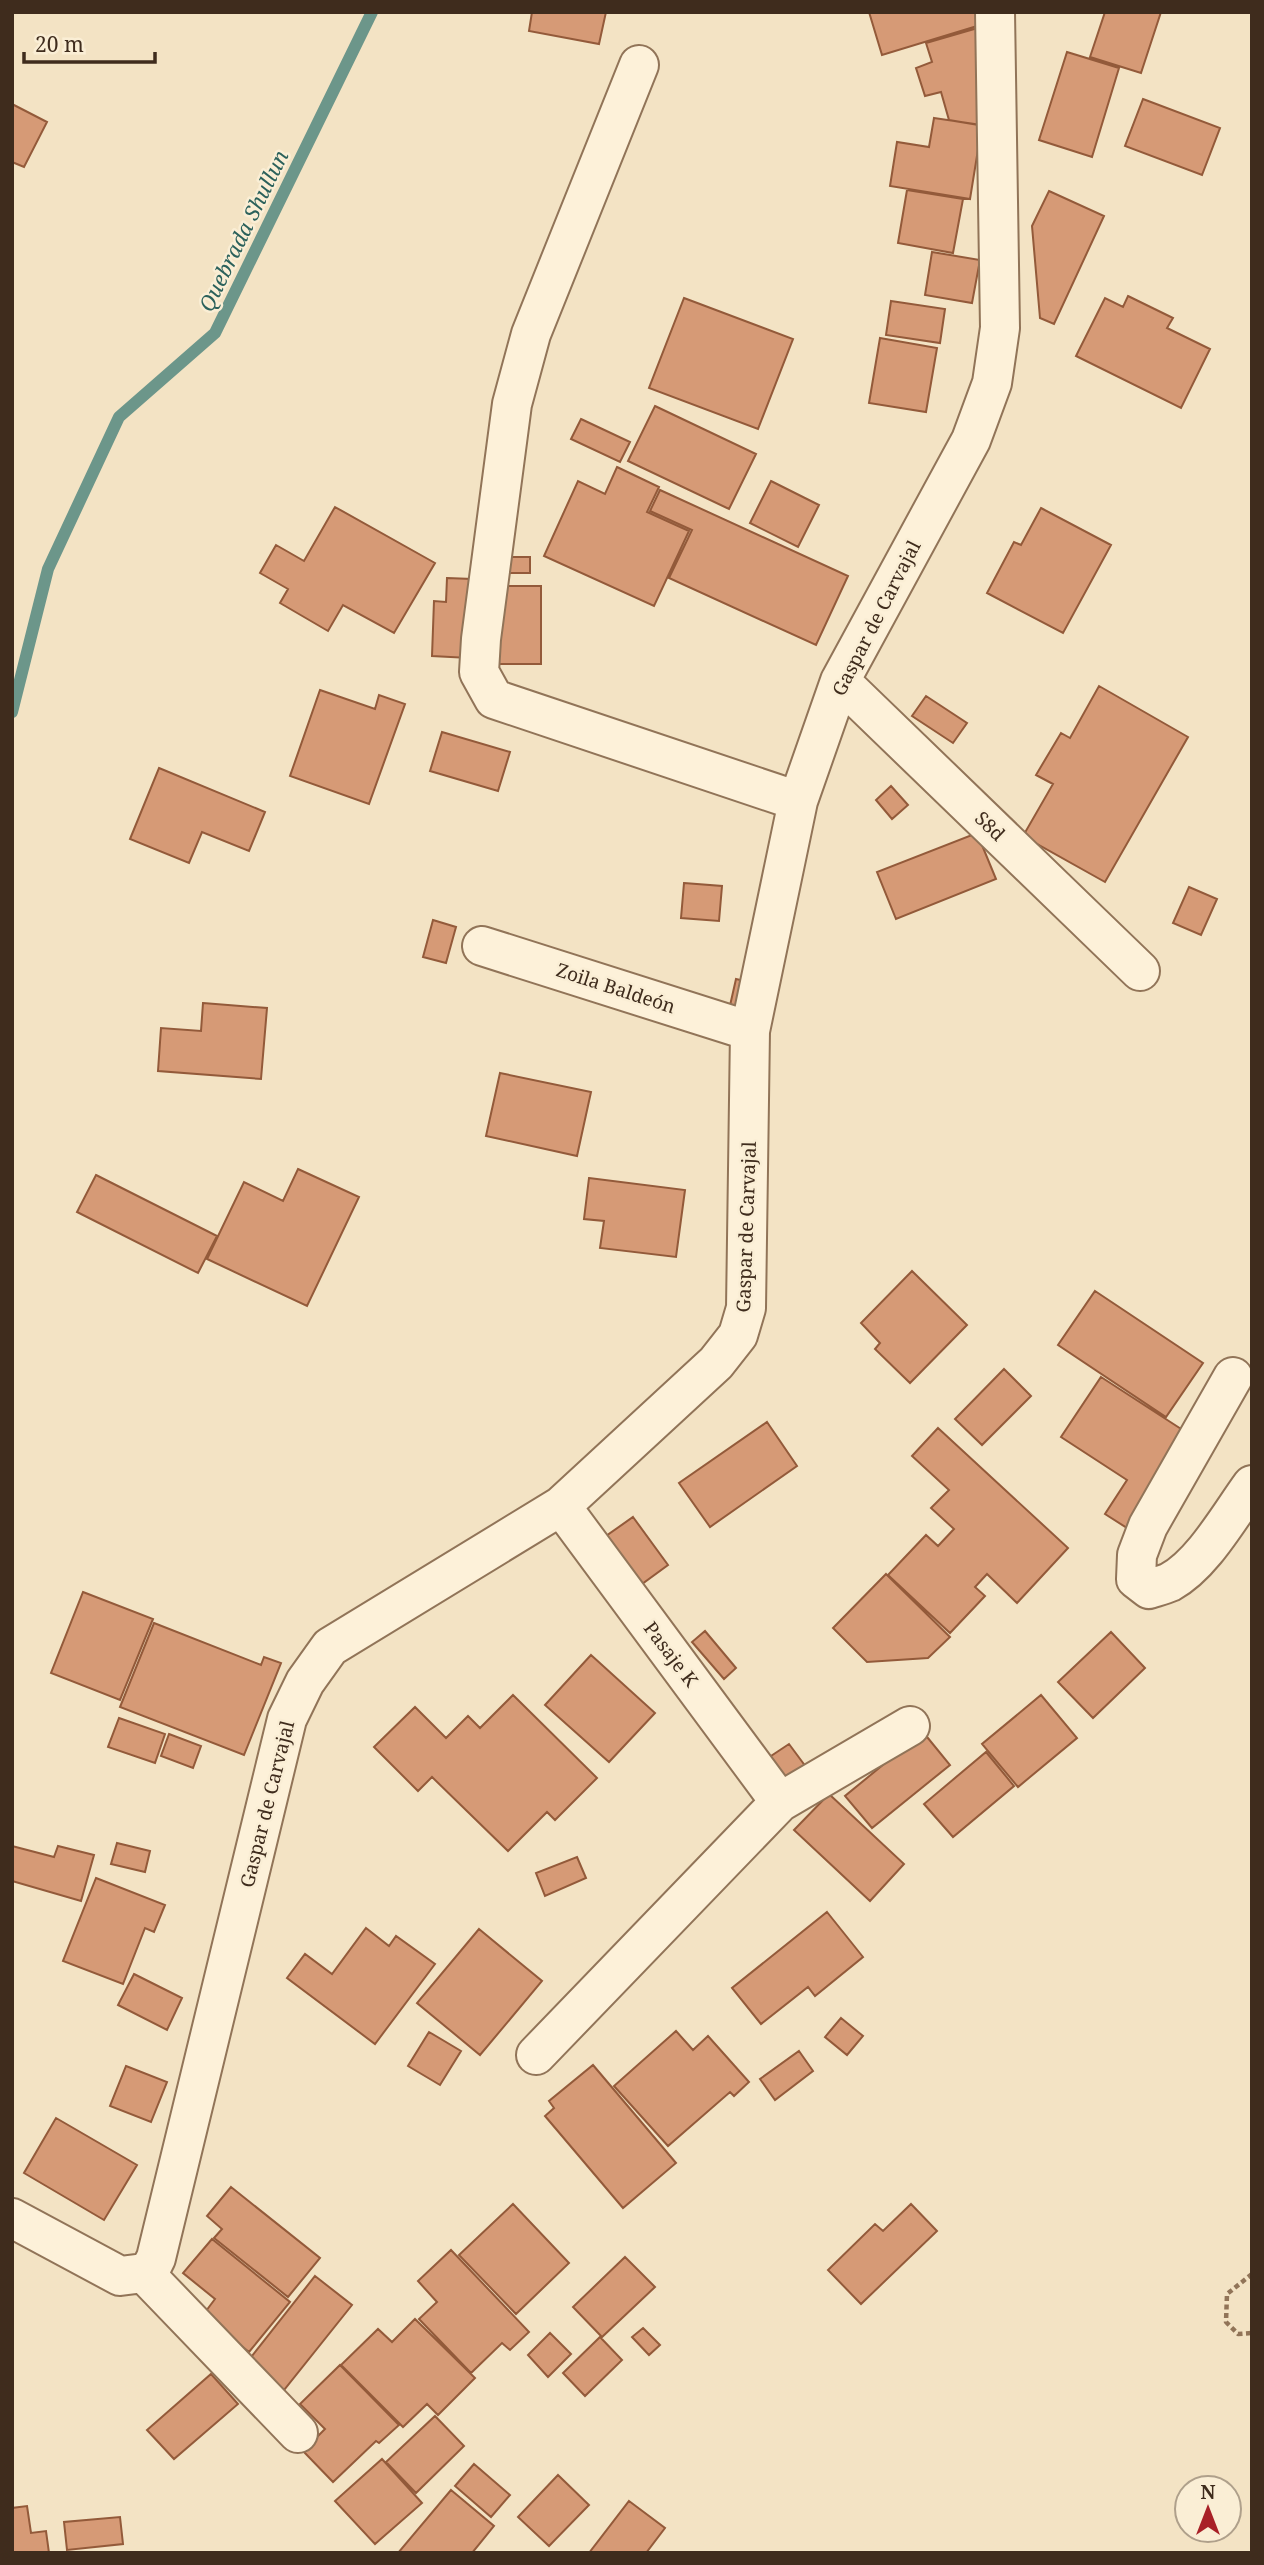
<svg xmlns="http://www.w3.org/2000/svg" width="1264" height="2565" font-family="'Noto Serif',serif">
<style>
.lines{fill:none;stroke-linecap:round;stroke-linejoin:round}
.stream{stroke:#6c968a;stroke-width:12}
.building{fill:#d69a76;stroke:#935a3a;stroke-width:2}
.minor-casing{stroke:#917458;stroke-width:42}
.path{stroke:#917458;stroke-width:4.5;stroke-dasharray:5 3.5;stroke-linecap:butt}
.minor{stroke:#fdf1d9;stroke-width:38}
.labels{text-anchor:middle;stroke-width:5;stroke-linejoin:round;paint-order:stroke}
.street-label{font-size:19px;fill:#3f2c1d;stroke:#faeed5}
.water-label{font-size:21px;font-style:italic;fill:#2b615b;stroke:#faeed5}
</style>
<rect width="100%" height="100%" fill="#f3e3c4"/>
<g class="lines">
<path class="stream" d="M12,712L48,569L119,417L215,333L372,12"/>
</g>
<path class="building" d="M532,12H606L599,44L529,31Z
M869,12H987V23L882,55Z
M1105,12H1161L1141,73L1090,57Z
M988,25L985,126L949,120L941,92L925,96L916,68L932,62L926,43Z
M1067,52L1119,68L1092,157L1039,140Z
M1143,99L1220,128L1202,175L1125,146Z
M12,104L47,122L24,167L12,162Z
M934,118L982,125L970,199L890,186L897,142L929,147Z
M907,190L963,199L953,253L898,243Z
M1049,191L1104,216L1054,324L1040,318L1032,226Z
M932,252L980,260L972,303L925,295Z
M1128,296L1173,318L1167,328L1210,349L1181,408L1076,356L1105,298L1123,307Z
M684,298L793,339L758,429L649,388Z
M891,301L945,309L940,343L886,335Z
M880,338L937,348L926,412L869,403Z
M655,406L756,454L729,509L628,461Z
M581,419L630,442L620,462L571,439Z
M617,467L659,487L647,512L689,531L654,606L544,556L578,481L605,494Z
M771,481L819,505L798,547L750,523Z
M660,490L848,576L816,645L669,578L692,530L650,511Z
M335,507L435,563L394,633L343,605L328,631L280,603L288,589L260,573L276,545L304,561Z
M1041,508L1111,545L1063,633L987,593L1014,542L1021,545Z
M510,557H530V573H510Z
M447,578L472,579L469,658L432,656L434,601L446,602Z
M499,586H541V664H498Z
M1099,686L1188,737L1105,882L1023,836L1053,784L1036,775L1061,733L1070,738Z
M320,690L375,709L379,695L405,704L369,804L290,776Z
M926,696L967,723L953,743L912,716Z
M442,732L510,752L498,791L430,771Z
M159,768L265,812L249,851L202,832L189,863L130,839Z
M891,786L908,805L892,819L876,800Z
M977,833L996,879L896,919L877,872Z
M684,883L722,886L719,921L681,918Z
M1189,887L1217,899L1201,935L1173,923Z
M433,920L456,927L446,963L423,957Z
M736,979L753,983L746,1014L729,1010Z
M203,1003L267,1008L261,1079L158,1071L161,1028L201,1031Z
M500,1073L591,1092L577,1156L486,1136Z
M298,1169L359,1197L307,1306L207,1259L244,1182L283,1201Z
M96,1175L217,1236L198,1273L77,1212Z
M589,1178L685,1190L676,1257L600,1248L604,1221L584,1219Z
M912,1271L967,1325L910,1383L875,1349L880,1343L861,1323Z
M1095,1291L1203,1363L1166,1417L1058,1345Z
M1004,1369L1031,1396L982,1445L955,1419Z
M1101,1377L1195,1438L1138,1535L1105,1514L1127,1480L1061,1437Z
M767,1422L797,1466L710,1527L679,1483Z
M938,1428L1068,1548L1017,1603L987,1574L975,1587L985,1596L950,1633L888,1575L926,1535L938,1546L954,1529L931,1508L949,1490L912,1456Z
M633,1517L668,1565L631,1592L596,1543Z
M886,1574L950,1637L928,1658L867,1662L833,1628Z
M83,1592L153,1619L120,1700L51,1673Z
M154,1623L261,1665L264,1657L281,1663L244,1755L120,1707Z
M705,1631L736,1668L724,1679L692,1642Z
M1111,1632L1145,1668L1093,1718L1058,1682Z
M591,1655L655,1713L609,1762L545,1705Z
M513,1695L597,1778L555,1820L547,1812L508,1851L432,1777L418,1791L374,1747L415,1707L446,1738L468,1716L480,1728Z
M1041,1695L1077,1738L1018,1787L982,1744Z
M119,1718L165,1734L155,1763L108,1747Z
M923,1732L950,1765L872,1828L845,1796Z
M169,1734L201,1746L193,1768L161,1756Z
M789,1744L806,1767L783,1783L765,1760Z
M986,1752L1014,1786L953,1837L924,1804Z
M829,1794L904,1864L870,1901L794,1830Z
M117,1843L150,1851L145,1872L111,1864Z
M12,1846L54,1857L58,1846L94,1855L81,1901L12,1881Z
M577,1857L586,1878L545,1896L536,1873Z
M96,1878L165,1905L154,1932L145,1928L123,1984L63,1961Z
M827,1912L863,1957L815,1996L808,1987L761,2024L732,1988Z
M366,1928L389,1946L396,1936L435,1964L375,2044L287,1978L305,1954L332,1974Z
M479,1929L542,1981L480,2055L417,2003Z
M134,1974L182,1998L167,2030L118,2005Z
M841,2018L863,2036L847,2055L825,2037Z
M676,2031L693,2050L708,2036L749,2082L734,2096L730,2092L668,2146L614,2086Z
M429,2032L461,2051L440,2085L408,2066Z
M799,2051L813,2071L775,2100L760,2079Z
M593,2065L676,2163L623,2208L545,2116L554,2108L549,2101Z
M126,2066L167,2082L151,2122L110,2106Z
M56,2118L137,2165L104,2220L24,2173Z
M231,2187L320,2258L288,2297L214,2238L222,2229L207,2216Z
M513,2204L569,2263L516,2314L459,2255Z
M911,2204L937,2231L861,2304L828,2270L875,2224L883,2231Z
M212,2239L290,2302L249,2352L203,2315L215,2299L183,2273Z
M451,2250L529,2332L510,2350L502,2343L471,2373L419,2319L437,2302L418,2281Z
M625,2257L655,2287L602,2337L573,2307Z
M315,2276L352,2305L284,2390L248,2361Z
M415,2319L475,2378L438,2415L427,2404L403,2427L341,2365L378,2329L392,2342Z
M643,2328L660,2345L649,2355L632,2337Z
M550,2333L571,2354L548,2377L528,2355Z
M600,2337L622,2360L585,2396L563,2373Z
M340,2365L399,2425L379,2443L376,2441L333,2482L303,2451L325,2429L300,2404Z
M211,2374L238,2404L174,2459L147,2430Z
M435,2416L464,2446L416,2493L386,2462Z
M382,2459L422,2503L375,2544L335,2501Z
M474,2464L510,2495L491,2517L455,2486Z
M558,2475L589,2505L549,2546L518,2517Z
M451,2490L494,2526L472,2553H398Z
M629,2501L665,2528L646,2553H589Z
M27,2506L31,2533L46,2531L49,2553H12V2508Z
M120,2517L123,2544L67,2550L64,2522Z"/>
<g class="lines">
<defs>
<path id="minor" d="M639,65L531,334L512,404L481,639L479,672L494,699L798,801
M840,681L1140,971
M482,946L750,1031
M1233,1377L1148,1526L1137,1555L1136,1579L1149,1589C1155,1587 1163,1585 1170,1582C1203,1564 1230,1515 1252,1485
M561,1506L780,1802
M536,2055L780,1802L910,1726
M12,2218L120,2276L144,2273L152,2266L156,2258L287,1719L305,1682L330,1647L561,1506L716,1363L738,1335L746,1308L750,1031L798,801L840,681L971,440L992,383L1000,328L995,12
M144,2273L298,2433"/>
</defs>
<use href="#minor" class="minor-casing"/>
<path class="path" d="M1252,2274L1227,2294L1226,2322L1238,2334L1252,2333"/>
<use href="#minor" class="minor"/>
</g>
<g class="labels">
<g class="street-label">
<text transform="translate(876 618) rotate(-63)" y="7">Gaspar de Carvajal</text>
<text transform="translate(990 826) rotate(44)" y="7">S8d</text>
<text transform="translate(616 988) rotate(18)" y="7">Zoila Baldeón</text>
<text transform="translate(746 1227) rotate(-88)" y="7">Gaspar de Carvajal</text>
<text transform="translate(671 1654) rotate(53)" y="7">Pasaje K</text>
<text transform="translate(267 1804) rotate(-76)" y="7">Gaspar de Carvajal</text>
</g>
<g class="water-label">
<text transform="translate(244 231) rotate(-64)" y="7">Quebrada Shullun</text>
</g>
</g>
<rect width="1264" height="2565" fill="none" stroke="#3f2c1d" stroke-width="28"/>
<g transform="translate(1208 2509)"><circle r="33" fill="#faeed5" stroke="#afa08b" stroke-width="2"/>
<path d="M0-5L12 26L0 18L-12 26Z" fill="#a82027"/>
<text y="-10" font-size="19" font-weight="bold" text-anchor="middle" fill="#3f2c1d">N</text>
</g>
<path d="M24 52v10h131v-10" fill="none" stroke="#3f2c1d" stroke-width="3.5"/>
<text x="35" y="52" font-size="21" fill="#3f2c1d" stroke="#faeed5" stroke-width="5" paint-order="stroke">20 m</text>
</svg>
